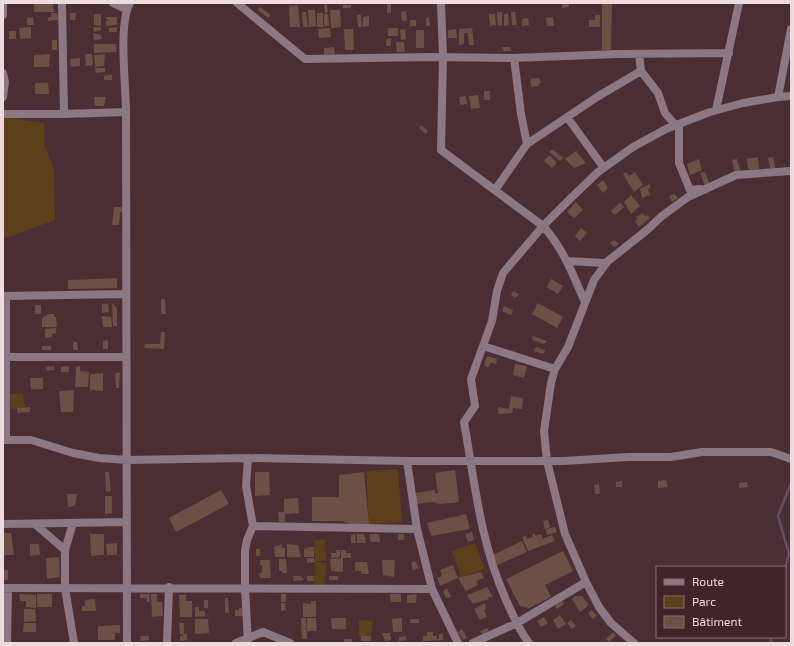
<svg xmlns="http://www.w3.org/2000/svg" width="794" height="646" font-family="'Exo 2',sans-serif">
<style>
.green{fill:#5b401b}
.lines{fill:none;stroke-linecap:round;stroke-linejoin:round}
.stream{stroke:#644f6b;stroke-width:2.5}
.building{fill:#6d5045}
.street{stroke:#8c7785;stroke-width:8}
</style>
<rect width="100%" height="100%" fill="#4b2e33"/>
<path class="green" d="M3,117L44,123L45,147L54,169L55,220L3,239Z
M23,393L25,408L11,409L10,394Z
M398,469L402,522L369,524L366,471Z
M325,539L326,561H315L314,540Z
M475,543L485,569L461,577L452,551Z
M315,562L326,563L325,588H314Z
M359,620L373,621L371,636H359Z"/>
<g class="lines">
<path class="stream" d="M785,569L789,554L778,516L791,483
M771,643V637"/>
</g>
<path class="building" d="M34,3H53L54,12H34Z
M569,3V7L562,8V4Z
M327,4L328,12L325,13L324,5Z
M387,4H391V13H387Z
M602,4H612L611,50H602Z
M298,5L300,27H290L289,6Z
M343,5H351V8H343Z
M260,7L271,15L268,18L258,10Z
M308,10H315L316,26L309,27Z
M330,10H340L341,27L331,28Z
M406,11L407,21H402L401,12Z
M302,12H306L308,27H303Z
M497,12H502V25L498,26Z
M511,12H515L517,25H512Z
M51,13H57L58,20L48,21V17H51Z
M70,13H76L75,20H70Z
M317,13H323V27H317Z
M94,14H101V26L94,25Z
M324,14H328L329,26H324Z
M489,14H495L496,25L490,26Z
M504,14H508L509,25L504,26Z
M357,15H361L362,27H358Z
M595,15H600V27H589V20H595Z
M369,16V26L363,27V17Z
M33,17L34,25H27V18Z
M106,17H117V25L106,26V21L111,20H107Z
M429,17L430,26H426V18Z
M553,17L554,26H547L546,18Z
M528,18L529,25L522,26V19Z
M410,20H416V26H410Z
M31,27V38L20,39L19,28Z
M93,27H101V30L94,32Z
M117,27V32H109V28Z
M330,28L331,37L319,38L318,29Z
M388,28H398V36H388Z
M472,28L474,45H469L468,33H464V44L459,45V29Z
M344,29H353L354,50H345Z
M405,29L406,39L401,40L400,30Z
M456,29L457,38H448V30Z
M416,30H424V48H416Z
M9,31H16V39H9Z
M93,33L101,35L102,39L94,40Z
M391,38V46H386V39Z
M52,40H57V50H52Z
M396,42H404L405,52H397Z
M94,44H116V52L94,53Z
M334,47L335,54L324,55V48Z
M502,47H510L511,51H503Z
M50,54L49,67H34V55Z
M85,54H92L93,65L86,66Z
M105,54L104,66L95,67L94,55Z
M80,58V66L71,67L70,59Z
M95,68H105V72L96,73Z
M109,75H112V80H104V76Z
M539,78L541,83H539V86L531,87L530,79Z
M35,83H48L49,94H35Z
M484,91H490V100H484Z
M478,95L480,108L471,109L469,96Z
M466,96L467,104L460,105L459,97Z
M94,97H106L104,106H95Z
M421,125L428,131L426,134L419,128Z
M552,149L563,158L560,161L549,152Z
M576,151L586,163L574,168L565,159Z
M549,155L557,163L552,168L544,161Z
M758,157L759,169L749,170L746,159Z
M773,157L775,168H770L768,158Z
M699,159L702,170L690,175L687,164Z
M737,159L741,173L735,174L732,160Z
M626,172L629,176L635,172L643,185L634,192L623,174Z
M705,172L710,184L705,186L700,173Z
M603,180L608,188L603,193L597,185Z
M649,184L651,188L648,189L650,195L642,198L640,189Z
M674,194L678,198L672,202L669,196Z
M631,195L640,206L631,214L624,202Z
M576,202L583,210L574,218L567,212Z
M620,203L624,207L615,215L611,211Z
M114,207H121L123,212H120L119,225H112Z
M643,213L645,216L648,215L650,218L639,227L635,221L638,219L636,217Z
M581,228L587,233L580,241L575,236Z
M614,240L619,244L614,247L610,243Z
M117,278V288L68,289V280Z
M551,279L563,286L558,294L547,287Z
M513,291L519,294L516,298L511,295Z
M161,299H165L166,314H161Z
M112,303L117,308V326H113Z
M538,303L563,317L557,328L532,314Z
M102,304H108L109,312L102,313Z
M35,305H41V314H35Z
M504,306L513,310L511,315L502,311Z
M49,314H54V317H56L57,327H42V318Z
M102,316L111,317L112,327H103Z
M56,328V333L52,334V337L45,338V329Z
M161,332H165L164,349L144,348L145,344H160Z
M533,336L547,341L544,344L532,340Z
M108,340V349H103V341Z
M73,342H77L78,350H73Z
M42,346H51V350H42Z
M536,347L545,350L544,354L534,351Z
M487,356L497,359L496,364L490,363L489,367L484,366Z
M515,364L527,366L524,378L513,375Z
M54,366V370L47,371L46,367Z
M69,366V372H61V367Z
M80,366V371L89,372L88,387H75L76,367Z
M103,373V391L90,390V374Z
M115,373H120L119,388H116Z
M30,378H43V389H31Z
M74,390L73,412H61L59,391Z
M511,396L523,398L522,409L513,408L512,413L498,414V407L509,409Z
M30,407V412L17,413V408Z
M455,470L459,502L440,504L433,502L416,504L415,493L435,490V493H438L435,473Z
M105,472H109L111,491L106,492Z
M255,472H269L270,495L255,496Z
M364,472L369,524L353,525L342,521H312V497H339V475Z
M666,480L668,487L658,488V481Z
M622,481V487H616V482Z
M747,482L748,487L739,488V483Z
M599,484L600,494H595L594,485Z
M221,490L229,504L176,532L169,518Z
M67,494H77L75,506L68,507Z
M105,496H112V513L105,514Z
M298,498L299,513L285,514V522H279L278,512H284V499Z
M466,514L470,529L431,536L427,523Z
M548,520L550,527L545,529L543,521Z
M555,527L557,532L547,535L546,529Z
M472,532L474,540L468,542L465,534Z
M3,533H11L14,555H3Z
M90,534H104V555L91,556Z
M355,534L356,543H351V535Z
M357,534H364L366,543H357Z
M370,534H379L380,542H370Z
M398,534H404V540H398Z
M532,534H535V536L541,534L543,539L552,535L555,541L528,551L522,537L526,536L527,539L533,537Z
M522,541L527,552L497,565L493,555Z
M117,543V555H107L106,544Z
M30,544H39L40,555L30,556Z
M282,544V548H285V557H275L274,547Z
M287,544L298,545L301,557H287Z
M310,547H314V557H304V549Z
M256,549H260V556H256Z
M336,550H340V557L331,558V553H336Z
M341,550H346V553H351V558H343V572L331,571L330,559L341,558Z
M563,551L573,571L545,585L551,597L529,608L520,606L506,579Z
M59,557L60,577L47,579L46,558Z
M307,558H314L315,562L307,563Z
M279,559H286L287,573H282V571H279Z
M260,560H270L271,578H260L259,573H262V565H260Z
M382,560H395L394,577L383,575Z
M415,561L419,568L413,570L411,563Z
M355,562H367L369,574H361V571H355Z
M453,565L458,578L481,572L484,578L476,581L478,585L466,591L458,578L440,586L437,578L442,576L440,570Z
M3,570H8V580H3Z
M293,576H301L304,580L294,581Z
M307,576H314V581H307Z
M329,576H338V580H329Z
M487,587L493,597H488L489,599L473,604L467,595Z
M447,588L451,597L446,598L443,591Z
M19,594L36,595V608L26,607V601H20Z
M37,594H52V607H37Z
M140,594H149L150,602H147L146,598H140Z
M151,594H157V602H162L163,616L152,617Z
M281,594H286V602H281Z
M390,594H401V602H391Z
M417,594L416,603H407V595Z
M179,595H186V601H192V617H180Z
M576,596H582L589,605L580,612L572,599Z
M225,598H228L229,613H225Z
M95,599L96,611H82V606H85V600Z
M204,600H208V608H204Z
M311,601H316V617H303V603L311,604Z
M562,601L564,604L557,609L555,606Z
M281,603H285L286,610L281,611Z
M485,603L486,609L484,610L487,617L480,620L474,609Z
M195,607H199V611H205V616L195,617Z
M239,608H243V616H235V610H239Z
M24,609H35L36,621L24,622Z
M591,610L597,616L593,619L588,614Z
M560,615L566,624L558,629L553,620Z
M544,617L548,623L541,627L537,621Z
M301,618H306L307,639H302Z
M307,618H316L317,631H307Z
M331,618H346V629H332Z
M402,618V632H393L392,619Z
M195,619H208L209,633L195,634Z
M410,619H419V623H410Z
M571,620L576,626L572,629L567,623Z
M24,623H36V632H23Z
M179,623H184V634H180Z
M120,625V633H115V640H98V626Z
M487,628L489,631L483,635L480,631Z
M462,629L467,637L463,640L458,632Z
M427,632H433V636H437V639H439V634H443V640L423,641V636H427Z
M613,632L616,636L609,642L606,639Z
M382,633H390L391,640L385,641Z
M183,634H187V640L180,641V636H183Z
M140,636H149V640L141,641Z
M361,636H371V641H361Z
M406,636V640L399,641V637Z
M344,639H352V643H344Z"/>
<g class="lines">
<path class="street" d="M62,3L64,114
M113,3L126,9
M237,3L305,59L432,57L514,58L617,54L729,53
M441,3L443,57L441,150L543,226C563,248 573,275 585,302
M3,6V15
M639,54L641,71L658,93L665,113L676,126
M514,58L521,114L527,144
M3,73L5,82L3,97
M778,97L791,29
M716,110L739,3
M3,114H64L126,112
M567,117L604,168
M679,125V163L690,190L700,189
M495,190L527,144L597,97L641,71
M567,261L606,263
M3,296L126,294
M483,346L555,369
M3,357H126
M6,439V296
M3,440H31L73,453L99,458L127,460L248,458L407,461H564L628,457H671L702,452H771L791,459
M248,458L246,486L253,526L247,540L245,551V587L248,643
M407,461L417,529L432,589L458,643
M73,523L65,550V588L74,643
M3,524L126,522
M35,524L65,550
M253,526L417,529
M3,588L432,589
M7,643L8,588
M127,643L126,112C126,85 118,24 130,3
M167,643L169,587
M236,643L263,632L290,643
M473,643L517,623L586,582
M529,643C519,630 513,615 506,600C480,541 475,484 464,422L475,406L471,379L492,321L497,291L503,273L543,226L571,198L598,172L633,147L666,129L710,112L743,103L778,97L791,96
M634,643L611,623L599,607L586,582L565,534L547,461L544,431L551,383L555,369L568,347L594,280L608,261L647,230L662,216L688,197L736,175L791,171"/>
</g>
<rect width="794" height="646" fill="none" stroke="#eedbdd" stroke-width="8"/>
<rect x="656" y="566" width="130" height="72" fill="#402429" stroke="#866d71"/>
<rect x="664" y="579" width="20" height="6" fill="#8c7785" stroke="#866d71"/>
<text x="692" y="586" font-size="12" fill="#eedbdd">Route</text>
<rect x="664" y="596" width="20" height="12" fill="#5b401b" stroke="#866d71"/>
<text x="692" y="606" font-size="12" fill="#eedbdd">Parc</text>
<rect x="664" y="616" width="20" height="12" fill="#6d5045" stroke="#866d71"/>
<text x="692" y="626" font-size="12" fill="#eedbdd">Bâtiment</text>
</svg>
